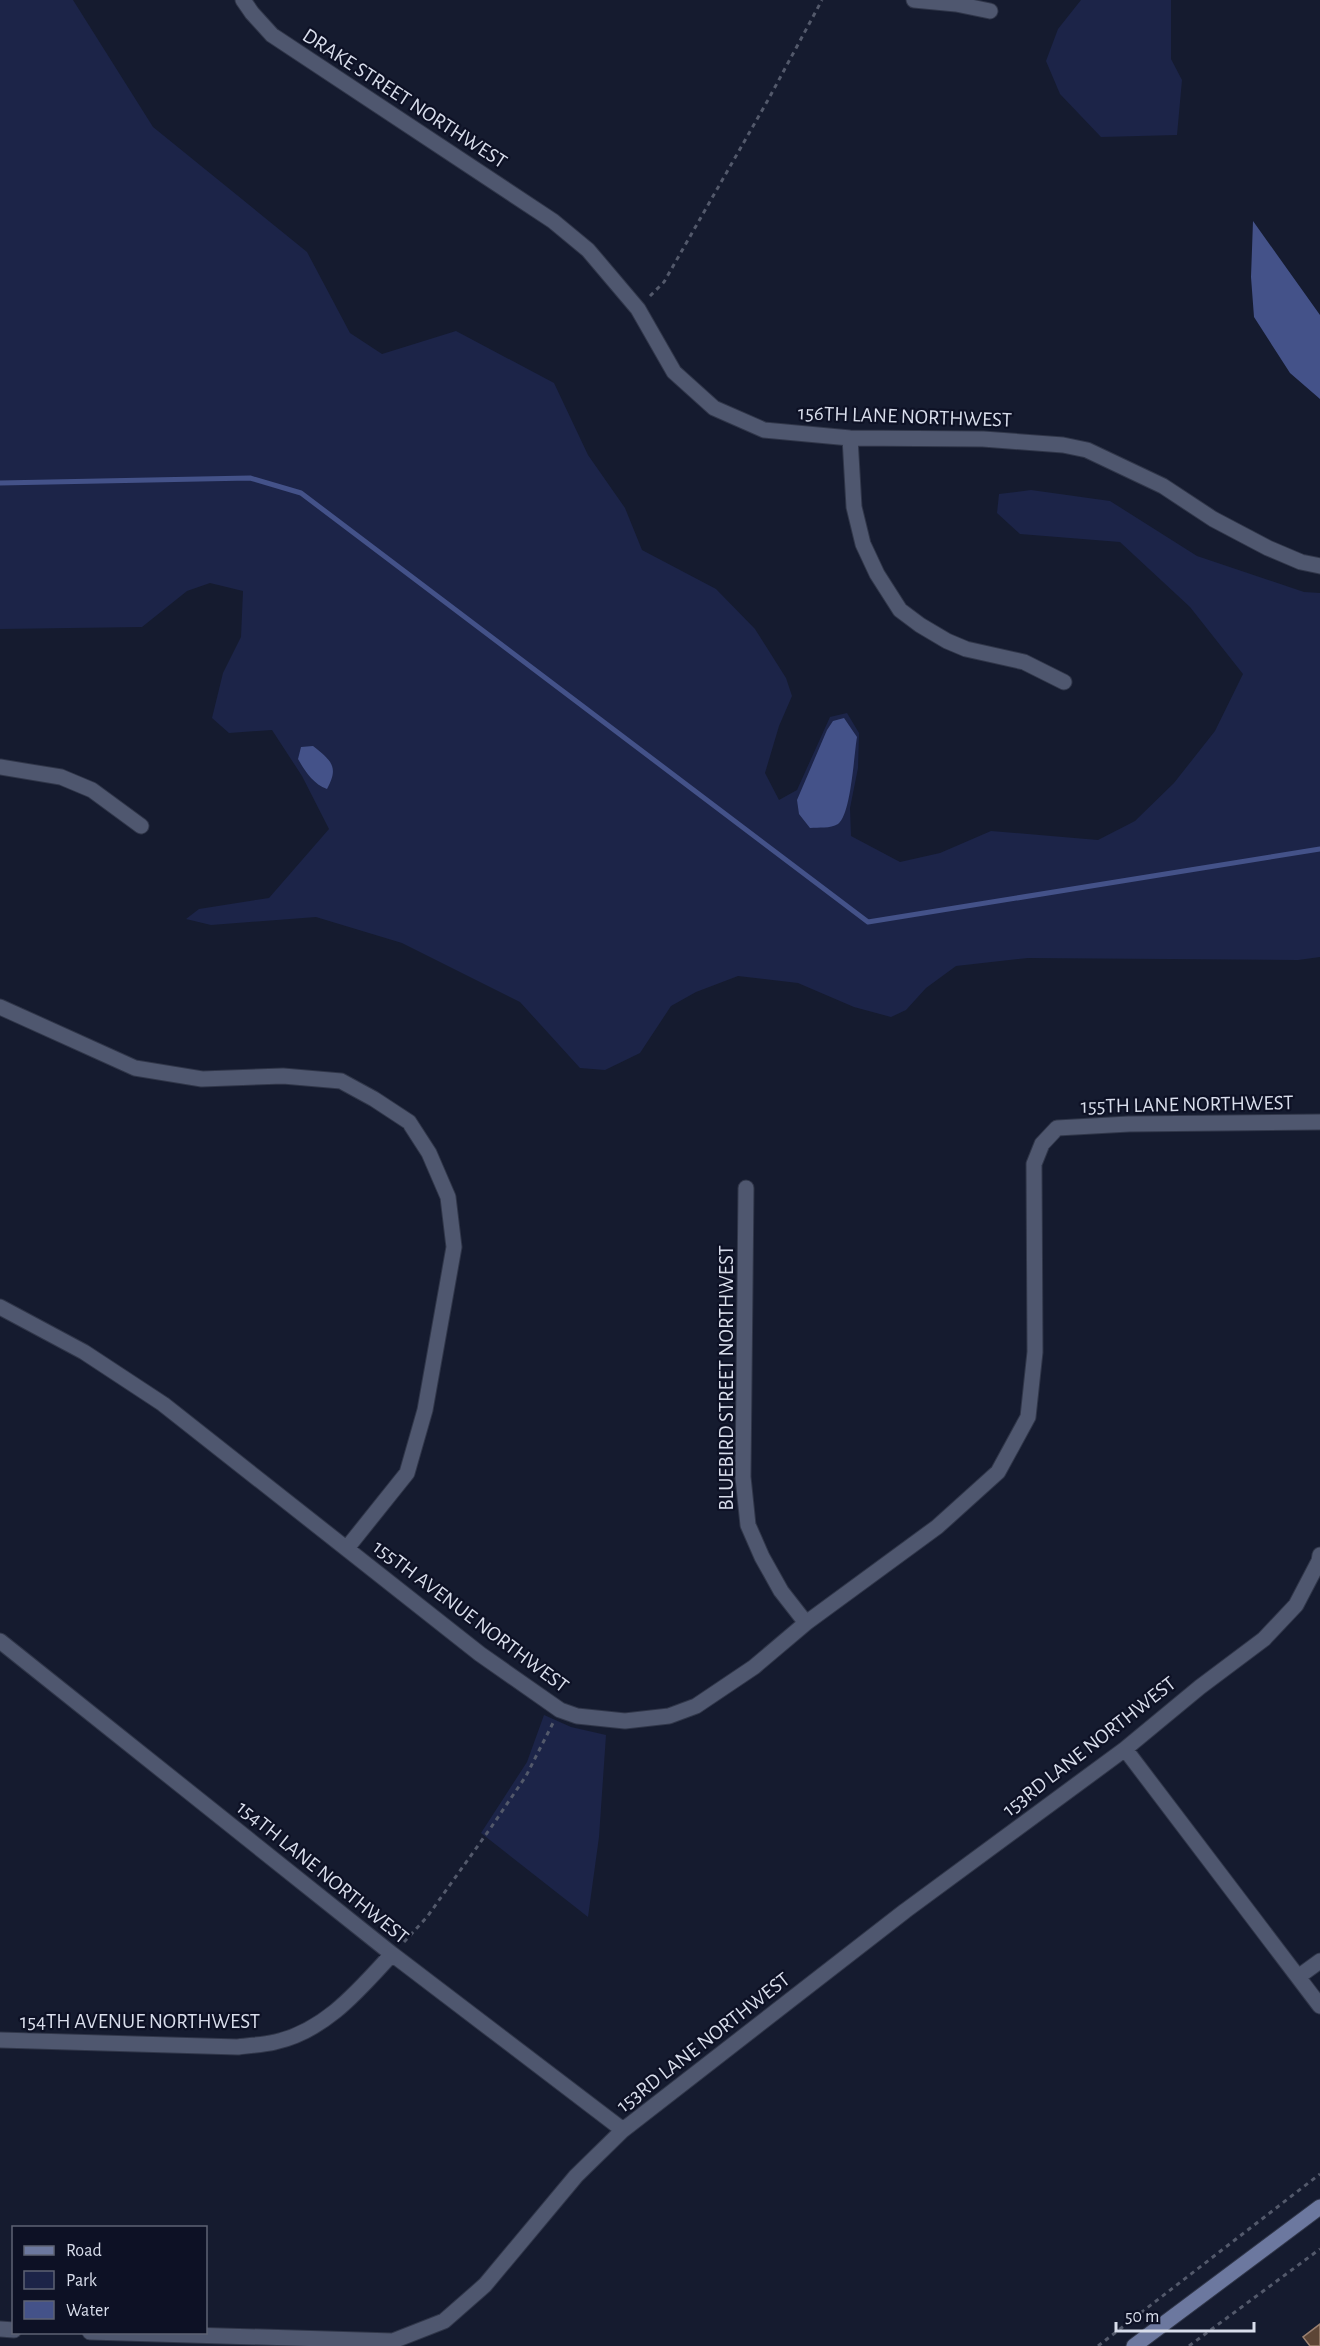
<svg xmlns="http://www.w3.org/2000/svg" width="1320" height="2346" font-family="'Alegreya Sans',sans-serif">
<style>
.green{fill:#1c2448}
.water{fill:#445289}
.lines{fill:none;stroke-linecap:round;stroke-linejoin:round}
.stream{stroke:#445289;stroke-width:5}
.building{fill:#5d4536;stroke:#9c8170;stroke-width:1.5}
.street-casing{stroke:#303649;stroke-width:17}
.secondary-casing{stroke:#303649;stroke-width:17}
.path{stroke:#53596b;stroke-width:3;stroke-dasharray:4.5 4.5;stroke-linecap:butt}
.street{stroke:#4f576f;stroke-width:15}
.secondary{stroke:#6c789f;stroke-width:15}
.labels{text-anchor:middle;stroke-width:4.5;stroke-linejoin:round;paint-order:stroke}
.street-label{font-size:21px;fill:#d8ddeb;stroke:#0d1125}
</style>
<rect width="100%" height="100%" fill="#151b2f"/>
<path class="green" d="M0,0H73L153,127L307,252L350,333L382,354L456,331L554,383L588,455L625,508L642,550L716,589L755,629L786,678L792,696L779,726L765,773L779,800L797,790L830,717L847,713L859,733L858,768L850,808L851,836L900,862L940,853L991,831L1098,840L1135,821L1174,783L1215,731L1243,674L1190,607L1120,542L1020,534L997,513L999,494L1031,490L1110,501L1197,556L1304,592L1320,593V957L1298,960L1028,958L956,966L926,988L906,1010L891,1017L854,1007L798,983L738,976L696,992L671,1006L640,1053L605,1070L580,1068L520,1002L402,943L316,917L211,925L186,919L199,909L269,898L329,829L302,776L272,730L229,733L212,718L223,673L241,637L243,591L210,583L187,591L142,627L0,629Z
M1081,0H1171V59L1182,80L1177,135L1101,137L1060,94L1046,61L1058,29Z
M544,1715L571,1727L606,1735L599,1837L588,1917L481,1833L527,1762Z"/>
<path class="water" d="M1253,221L1320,315V399L1290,373L1254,317L1251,277Z
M844,718L857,737C854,754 851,815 838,824C830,829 819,827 810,828L799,814L797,800L827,730L833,721Z
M313,746C332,761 339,767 327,789C313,784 305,771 298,759L301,747Z"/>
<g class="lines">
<path class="stream" d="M0,483L250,478L301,493L868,922L1320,849"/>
</g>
<path class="building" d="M1320,2324V2346H1310L1303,2337Z"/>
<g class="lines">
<defs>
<path id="street" d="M243,0L252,13L272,35L553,221L588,250L638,309L674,372L714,408L764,430L850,438L983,439L1063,445L1087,450L1163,486L1213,519L1268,548L1301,562L1320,566
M914,0L956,4L990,11
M850,438L854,507L863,544L877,574L900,610L920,625L947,641L966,649L1024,662L1064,682
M0,767L61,777L92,790L141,826
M0,1007L135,1068L202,1079L283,1076L341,1081L374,1099L409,1122L429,1153L448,1197L454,1247L425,1410L407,1473L347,1548
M746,1188L743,1477L748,1525L762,1557L781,1591L806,1623
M0,1307L84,1352L163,1404L480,1654L560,1710L577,1716L625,1721L669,1716L696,1706L754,1667L806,1623L937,1527L998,1472L1028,1417L1035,1352L1034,1164L1042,1144L1057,1128L1129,1124L1320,1122
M0,1641L392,1954L623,2130
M1125,1749L1320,2006
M1298,1977L1320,1961
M0,2040L238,2047C251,2045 263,2045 275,2042C325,2031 359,1990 392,1954
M0,2329L14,2330
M90,2332L393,2341L444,2321L485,2285L576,2176L623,2130L905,1911L1125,1749L1200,1687L1264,1639L1296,1605L1319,1561L1320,1555"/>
<path id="secondary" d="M1134,2346L1320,2207"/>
</defs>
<use href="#street" class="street-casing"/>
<use href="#secondary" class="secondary-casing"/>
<path class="path" d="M650,296L664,282L768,100L822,0
M404,1942L427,1917L492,1826L526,1776L553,1723
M1098,2346L1320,2174
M1189,2346L1320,2249"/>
<use href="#street" class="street"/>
<use href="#secondary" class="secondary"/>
</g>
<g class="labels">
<g class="street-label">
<text transform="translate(405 98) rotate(33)" y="7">DRAKE STREET NORTHWEST</text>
<text transform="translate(905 416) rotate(2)" y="7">156TH LANE NORTHWEST</text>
<text transform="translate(1187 1104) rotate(-1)" y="7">155TH LANE NORTHWEST</text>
<text transform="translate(726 1378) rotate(-90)" y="7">BLUEBIRD STREET NORTHWEST</text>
<text transform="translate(471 1616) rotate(37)" y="7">155TH AVENUE NORTHWEST</text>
<text transform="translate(1089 1746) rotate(-38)" y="7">153RD LANE NORTHWEST</text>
<text transform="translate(323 1872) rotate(39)" y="7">154TH LANE NORTHWEST</text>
<text x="140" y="2028">154TH AVENUE NORTHWEST</text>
<text transform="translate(703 2042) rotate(-38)" y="7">153RD LANE NORTHWEST</text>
</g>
</g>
<rect x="12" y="2226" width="195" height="108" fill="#0d1125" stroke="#5e6374" stroke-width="1.5"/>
<rect x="24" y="2246" width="30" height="9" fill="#6c789f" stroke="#5e6374" stroke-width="1.5"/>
<text x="66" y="2256" font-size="18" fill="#d8ddeb">Road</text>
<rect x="24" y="2271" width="30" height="18" fill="#1c2448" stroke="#5e6374" stroke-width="1.5"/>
<text x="66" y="2286" font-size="18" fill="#d8ddeb">Park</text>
<rect x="24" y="2301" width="30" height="18" fill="#445289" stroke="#5e6374" stroke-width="1.5"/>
<text x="66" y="2316" font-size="18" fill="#d8ddeb">Water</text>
<path d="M1116 2322v9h138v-9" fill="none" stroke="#d8ddeb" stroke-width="3"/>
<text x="1125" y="2322" font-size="18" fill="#d8ddeb" stroke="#0d1125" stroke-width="4.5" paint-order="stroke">50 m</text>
</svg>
